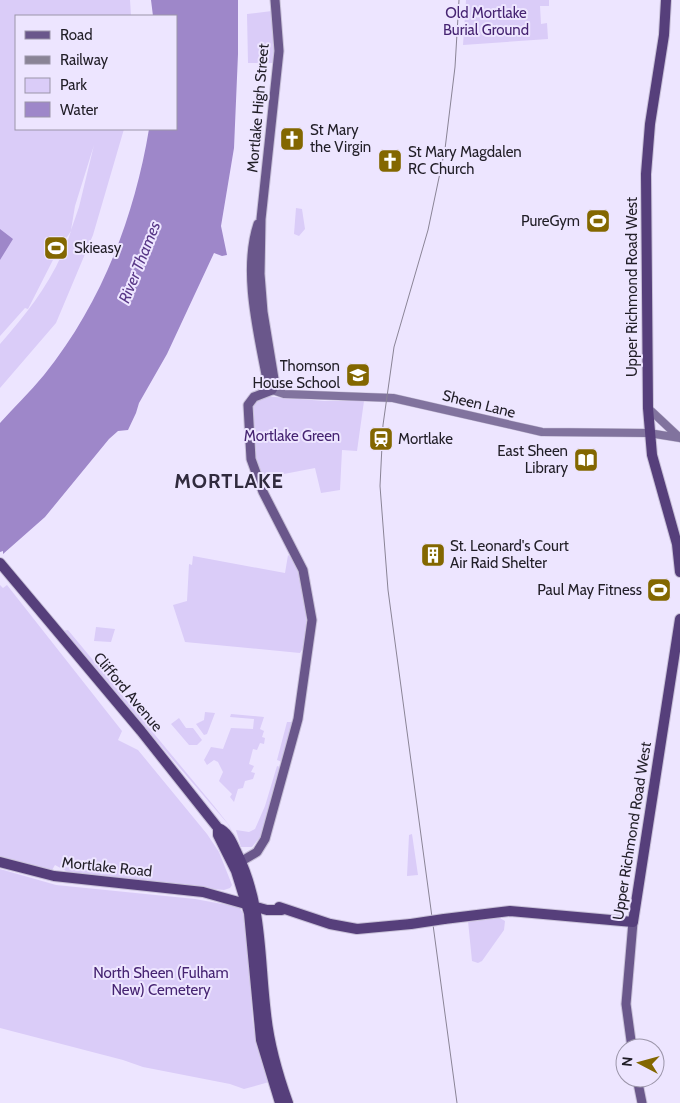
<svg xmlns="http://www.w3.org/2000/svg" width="680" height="1103" font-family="Cabin,sans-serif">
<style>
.green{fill:#daccf8;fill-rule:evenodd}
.water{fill:#9e87c9}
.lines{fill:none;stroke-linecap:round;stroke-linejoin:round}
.secondary-casing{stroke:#c8c1d8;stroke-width:9}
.primary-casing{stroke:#c8c1d8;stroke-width:11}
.highway-casing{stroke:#c8c1d8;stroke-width:12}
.secondary{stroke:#81739e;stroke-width:8}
.primary{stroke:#6a578b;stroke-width:9}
.highway{stroke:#563f7b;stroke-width:10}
.rail{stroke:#8a8496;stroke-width:1}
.highway-bridge-casing{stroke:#c8c1d8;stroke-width:12;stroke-linecap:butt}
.highway-bridge{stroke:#563f7b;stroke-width:10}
.labels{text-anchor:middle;stroke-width:4;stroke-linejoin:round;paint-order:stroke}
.park-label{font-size:15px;fill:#462472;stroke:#ede5ff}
.street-label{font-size:15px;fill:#211e27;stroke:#ede5ff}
.poi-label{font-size:15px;fill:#211e27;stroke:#ede5ff;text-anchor:start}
.water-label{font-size:16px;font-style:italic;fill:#583787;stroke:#ede5ff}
.district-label{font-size:20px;font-weight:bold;letter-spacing:1px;fill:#312b3e;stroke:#ede5ff}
</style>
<rect width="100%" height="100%" fill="#ede5ff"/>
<path class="green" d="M0,0H130L131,16H16V129H124L93,235L56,323L0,388V344C31,309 56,276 71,231L55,256L28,309L25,308L0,336ZM94,145L79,207L71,230L75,206Z
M466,0H549V6H540L541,24L547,23L548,39L463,45Z
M272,11L275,63H248L247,14Z
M296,208L302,209L305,229L299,236L294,234Z
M263,396L324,401H364L357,451L342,450L340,490L321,493L315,468L263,478C253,458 247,423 253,402Z
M288,555C305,566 313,638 300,653L185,642L173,605L187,601L189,564L192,565L193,556L285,573Z
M0,585L3,588L7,585L122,731L118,740L138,750L207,834L219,852L232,885L230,888L224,890L75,876L55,865L52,870L0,856Z
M96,627L115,629L111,642L94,641Z
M68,630L214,806L229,825L237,842L228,824L62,631Z
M205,712L215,713L207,734L204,735L196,724L204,720Z
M231,714L264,717L260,729L264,731L262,737L265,738L264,744L260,743L257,750L253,749L249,764L254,766L251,772L255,773L253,779L245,781L243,788L238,789L234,802L230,797L232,794L219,781L223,772L218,762L214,760L207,765L204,760L211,747L223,749L231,728L253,729L254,719L230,717Z
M179,718L186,728H193L202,740L197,745H189L171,724Z
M287,722H292L282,762L277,760Z
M277,766L280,767L261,836L252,847H241L236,830L249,832L255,829L265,806Z
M412,834L418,875L407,876L409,835Z
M0,869L56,885L195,899L239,907L245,916L253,1024L269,1082L244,1089L230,1084L143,1067L123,1060L0,1028Z
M498,917L505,921L504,930L482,961L478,963L472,961L468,921Z"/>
<path class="water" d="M151,0H238V54L234,148L221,226L227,255L222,256L214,253L167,354L139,403L136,413L128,430L118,431L109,439L45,517L3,554V551L0,552V423C14,407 30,392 44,375C101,304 134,219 149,129H176V16H153Z
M0,229L13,239L0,260Z"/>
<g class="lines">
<defs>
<path id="secondary" d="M272,390L284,394L393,398L542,432L649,433L680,438
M648,408L680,438"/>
<path id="primary" d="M258,224C242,272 259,336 268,385L272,390
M272,390L275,385L263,312L260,274L261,219L279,51L275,0
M235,865L257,852L265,839L298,719L312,620L303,570L263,492L251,459L248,405L254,397L272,390
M632,1048L626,1004L633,922
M637,1078L642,1103"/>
<path id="highway" d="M666,0L664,35L650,124L646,174L648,408L652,455L677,544L680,572
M0,563L141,731L218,828C228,832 232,842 236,851C263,904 259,958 266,1014C269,1044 278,1075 288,1103
M218,828V835L236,871L249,913L261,1040L280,1103
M0,862L54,876L203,892L267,910H282
M279,907L330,924L357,929L411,924
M444,919L510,911L633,922L680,619"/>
</defs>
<use href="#secondary" class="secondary-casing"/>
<use href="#primary" class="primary-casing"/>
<use href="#highway" class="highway-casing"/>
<use href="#secondary" class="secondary"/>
<use href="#primary" class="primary"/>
<use href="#highway" class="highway"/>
<path class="rail" d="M457,1103L388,590L380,486L383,425L394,347L428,230L445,149L455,67L459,0"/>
<defs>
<path id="highway-bridge" d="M411,924L444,919"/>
</defs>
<use href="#highway-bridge" class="highway-bridge-casing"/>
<use href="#highway-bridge" class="highway-bridge"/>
</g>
<defs>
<symbol id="church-square" viewBox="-11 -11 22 22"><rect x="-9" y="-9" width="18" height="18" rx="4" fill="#836700" stroke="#ede5ff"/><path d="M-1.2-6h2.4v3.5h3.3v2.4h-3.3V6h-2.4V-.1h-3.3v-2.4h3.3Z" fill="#fff"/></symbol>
<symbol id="stadium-square" viewBox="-11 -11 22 22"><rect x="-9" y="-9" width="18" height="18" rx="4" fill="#836700" stroke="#ede5ff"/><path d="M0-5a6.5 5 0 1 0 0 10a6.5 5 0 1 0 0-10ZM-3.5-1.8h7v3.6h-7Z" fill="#fff"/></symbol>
<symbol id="school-square" viewBox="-11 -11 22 22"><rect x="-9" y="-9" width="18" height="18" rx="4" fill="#836700" stroke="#ede5ff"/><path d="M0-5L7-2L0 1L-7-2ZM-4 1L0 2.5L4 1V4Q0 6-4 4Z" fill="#fff"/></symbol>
<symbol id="station-square" viewBox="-11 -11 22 22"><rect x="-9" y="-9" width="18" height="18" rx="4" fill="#836700" stroke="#ede5ff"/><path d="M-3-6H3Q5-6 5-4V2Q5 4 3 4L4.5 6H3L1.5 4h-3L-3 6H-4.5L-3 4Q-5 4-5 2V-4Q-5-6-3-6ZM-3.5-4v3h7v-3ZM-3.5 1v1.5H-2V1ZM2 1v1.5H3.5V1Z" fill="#fff"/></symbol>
<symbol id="library-square" viewBox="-11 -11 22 22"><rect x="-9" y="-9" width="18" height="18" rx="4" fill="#836700" stroke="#ede5ff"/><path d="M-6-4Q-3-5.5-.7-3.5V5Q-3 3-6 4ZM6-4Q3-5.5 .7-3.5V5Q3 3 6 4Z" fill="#fff"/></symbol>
<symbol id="building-square" viewBox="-11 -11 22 22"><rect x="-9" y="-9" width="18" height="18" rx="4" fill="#836700" stroke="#ede5ff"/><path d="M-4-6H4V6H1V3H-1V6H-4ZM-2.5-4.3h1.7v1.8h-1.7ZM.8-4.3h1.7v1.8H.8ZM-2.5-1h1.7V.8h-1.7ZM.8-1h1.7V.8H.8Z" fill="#fff"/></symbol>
</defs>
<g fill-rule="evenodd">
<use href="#church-square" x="278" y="125" width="28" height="28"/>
<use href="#church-square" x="376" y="147" width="28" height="28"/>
<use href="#stadium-square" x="584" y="207" width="28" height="28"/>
<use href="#stadium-square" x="42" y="234" width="28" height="28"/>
<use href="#school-square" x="344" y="361" width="28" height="28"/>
<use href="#station-square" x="367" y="425" width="28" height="28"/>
<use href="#library-square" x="572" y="446" width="28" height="28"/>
<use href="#building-square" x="419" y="541" width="28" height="28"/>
<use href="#stadium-square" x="645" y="576" width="28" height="28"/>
</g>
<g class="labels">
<g class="park-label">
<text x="486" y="18">Old Mortlake<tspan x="486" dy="17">Burial Ground</tspan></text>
<text x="292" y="441">Mortlake Green</text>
<text x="161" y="978">North Sheen (Fulham<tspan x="161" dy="17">New) Cemetery</tspan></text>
</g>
<g class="street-label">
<text transform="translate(258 108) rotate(-85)" y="5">Mortlake High Street</text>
<text transform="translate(632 287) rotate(-90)" y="5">Upper Richmond Road West</text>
<text transform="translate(479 404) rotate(14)" y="5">Sheen Lane</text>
<text transform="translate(128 692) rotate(50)" y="5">Clifford Avenue</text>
<text transform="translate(632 831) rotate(-81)" y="5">Upper Richmond Road West</text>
<text transform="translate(107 867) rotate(6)" y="5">Mortlake Road</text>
</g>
<g class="poi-label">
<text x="310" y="135">St Mary<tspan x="310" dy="17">the Virgin</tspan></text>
<text x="408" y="157">St Mary Magdalen<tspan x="408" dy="17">RC Church</tspan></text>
<text x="580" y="226" text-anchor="end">PureGym</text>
<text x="74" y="253">Skieasy</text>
<text x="340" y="371" text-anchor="end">Thomson<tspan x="340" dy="17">House School</tspan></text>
<text x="398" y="444">Mortlake</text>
<text x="568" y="456" text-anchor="end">East Sheen<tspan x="568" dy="17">Library</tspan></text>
<text x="450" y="551">St. Leonard's Court<tspan x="450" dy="17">Air Raid Shelter</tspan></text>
<text x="642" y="595" text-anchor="end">Paul May Fitness</text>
</g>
<g class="water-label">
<text transform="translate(139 262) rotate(-68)" y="6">River Thames</text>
</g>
<g class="district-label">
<text x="229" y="488">MORTLAKE</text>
</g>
</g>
<rect x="15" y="15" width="162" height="115" fill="#ede5ff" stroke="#9b95a9"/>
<rect x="25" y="31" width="25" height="8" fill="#6a578b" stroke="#9b95a9"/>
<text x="60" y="40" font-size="15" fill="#211e27">Road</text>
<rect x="25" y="56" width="25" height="8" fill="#8a8496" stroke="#9b95a9"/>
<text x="60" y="65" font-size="15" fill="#211e27">Railway</text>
<rect x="25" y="78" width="25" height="15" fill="#daccf8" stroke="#9b95a9"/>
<text x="60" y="90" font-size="15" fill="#211e27">Park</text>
<rect x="25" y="102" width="25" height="15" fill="#9e87c9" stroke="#9b95a9"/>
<text x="60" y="115" font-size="15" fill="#211e27">Water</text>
<g transform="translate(640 1063) rotate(276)"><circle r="24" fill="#ede5ff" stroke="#9b95a9"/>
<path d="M0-4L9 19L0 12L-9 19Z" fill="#836700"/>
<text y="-8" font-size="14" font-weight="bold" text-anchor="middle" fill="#211e27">N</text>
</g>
</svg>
